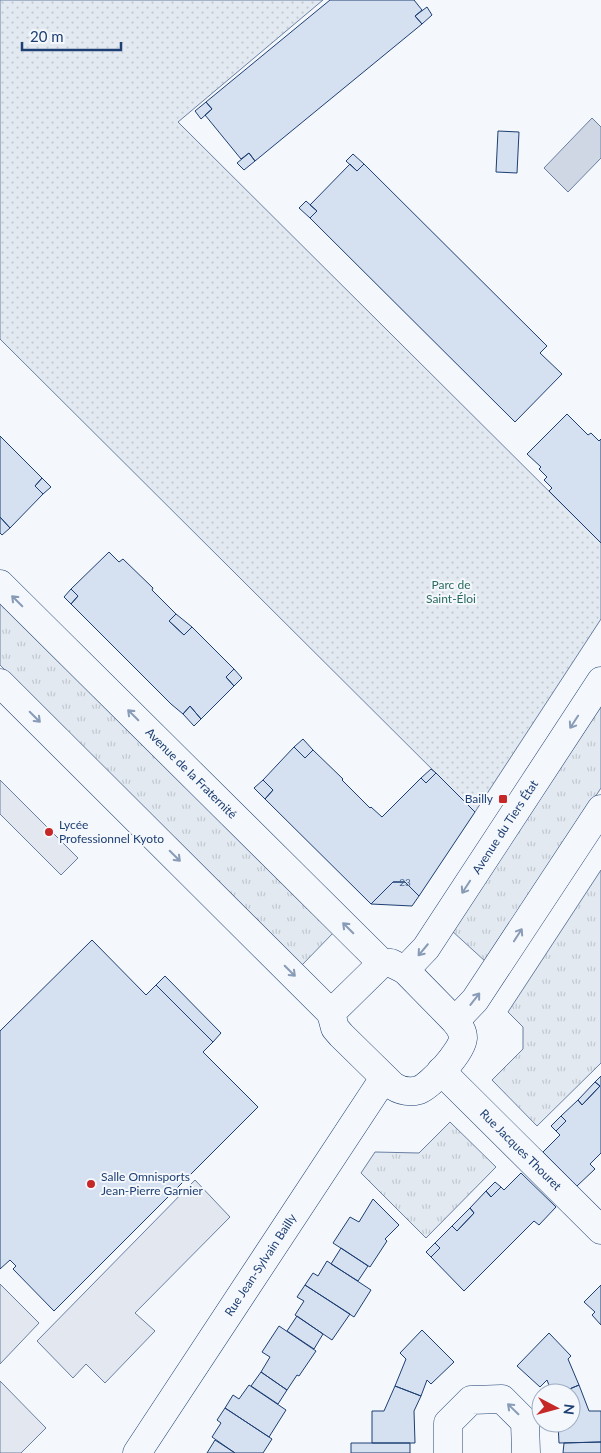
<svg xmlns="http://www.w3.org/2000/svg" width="601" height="1453" font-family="Lato,sans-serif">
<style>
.grass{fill:url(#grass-tufts);stroke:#687fa3}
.park{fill:url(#park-dots);stroke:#687fa3}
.parking{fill:#e3e8f0;stroke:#687fa3}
.water{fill:#cfd7e4;stroke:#687fa3}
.building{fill:#d5e0f0;stroke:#1d3f73}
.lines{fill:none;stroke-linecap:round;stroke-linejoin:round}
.street-casing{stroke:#1d3f73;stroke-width:29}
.street{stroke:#f4f7fb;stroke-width:28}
.oneway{stroke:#889bb7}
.poi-dot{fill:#c62828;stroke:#f4f7fb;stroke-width:2}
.labels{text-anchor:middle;stroke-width:4;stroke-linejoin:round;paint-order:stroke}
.number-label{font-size:10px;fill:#4b6792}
.park-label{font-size:12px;fill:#2c6c60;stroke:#f4f7fb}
.street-label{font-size:12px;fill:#1d3f73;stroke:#f4f7fb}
.poi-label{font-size:12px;fill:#1d3f73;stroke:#f4f7fb;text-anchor:start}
</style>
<defs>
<pattern id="grass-tufts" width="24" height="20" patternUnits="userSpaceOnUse" patternTransform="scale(1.25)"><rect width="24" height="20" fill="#e3e9f0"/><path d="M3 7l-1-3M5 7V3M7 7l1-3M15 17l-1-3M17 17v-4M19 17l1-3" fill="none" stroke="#c2c9d1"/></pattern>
<pattern id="park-dots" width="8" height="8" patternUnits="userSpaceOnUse" patternTransform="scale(1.25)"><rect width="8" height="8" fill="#e3e9f0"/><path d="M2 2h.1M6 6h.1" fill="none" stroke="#c2c9d1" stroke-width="1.8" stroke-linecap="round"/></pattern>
</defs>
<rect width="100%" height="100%" fill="#f4f7fb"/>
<path class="grass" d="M0,599L334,932L302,965L0,665Z
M601,702V788L486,962L451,930Z
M601,870V1063L537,1126L492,1080L523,1049V1027L508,1012Z
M450,1122L496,1167L426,1238L361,1173L375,1152L419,1153Z"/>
<path class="park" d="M0,0H323L178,122L601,543V619L475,812L0,339Z"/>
<path class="parking" d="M0,780L78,858L61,875L0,814Z
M195,1180L230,1217L135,1313L155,1331L105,1383L86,1364L73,1378L37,1341Z
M0,1284L39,1323L0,1364Z
M0,1381L46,1428L21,1453H0Z"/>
<path class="water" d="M592,118L601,127V158L568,192L544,168Z"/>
<path class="building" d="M330,0H414L422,10L415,16L422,24L255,161L249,153L241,159L205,115L212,109L206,102Z
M427,7L432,15L422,24L415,16Z
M206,102L212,109L201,119L195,111Z
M498,131L519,132L517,173L496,172Z
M249,153L255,161L244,170L237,163Z
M353,154L364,164L357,171L346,161Z
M350,164L357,171L364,164L547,346L540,353L562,374L515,422L310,218L317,211L310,205Z
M306,201L317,211L310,218L299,208Z
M567,414L588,435L591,433L599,441L601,439V543L549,491L552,488L544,480L547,477L539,469L541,467L527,454Z
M0,436L42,478L35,486L43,494L10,528L0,517Z
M42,478L51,487L43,494L35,486Z
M0,517L10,528L2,535L0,533Z
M109,552L119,562L123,559L153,588L152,590L176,614L169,621L184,635L192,627L234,669L226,677L234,686L201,719L190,706L183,714L171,704L71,604L78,596L71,589Z
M71,589L78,596L71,604L64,597Z
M176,614L192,627L184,635L169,621Z
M234,669L242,678L234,686L226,677Z
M190,706L201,719L194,726L183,714Z
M303,739L313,750L305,758L294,747Z
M294,747L305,758L313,750L343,779L342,780L370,808L371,807L382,817L421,778L426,783L436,773L475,812L419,896L405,882H393L371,904L265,799L273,790L263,780Z
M431,769L436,773L426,783L421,778Z
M263,780L273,790L265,799L254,788Z
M393,882H405L419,896L412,906L371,904Z
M92,940L146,995L156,985L213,1042L203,1052L258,1107L54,1311L13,1269L16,1266L10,1260L0,1269V1031Z
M165,976L221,1033L213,1042L156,985Z
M601,1076V1153L590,1164L595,1169L577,1186L543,1152L560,1135L556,1131L566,1121L561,1116L578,1100L582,1105L600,1086L595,1082Z
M595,1082L600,1086L582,1105L578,1100Z
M561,1116L566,1121L556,1131L551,1126Z
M521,1173L556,1207L539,1225L534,1221L464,1291L431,1257L440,1248L435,1243L452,1226L457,1231L474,1213L470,1208L486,1191L491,1197L501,1187L504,1190Z
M495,1182L501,1187L491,1197L486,1191Z
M373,1199L399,1225L385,1239L387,1241L370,1267L333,1243L350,1217L359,1222Z
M470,1208L474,1213L457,1231L452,1226Z
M435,1243L440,1248L431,1257L426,1252Z
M341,1248L368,1266L358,1281L331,1264Z
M327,1261L371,1290L354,1317L305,1285L313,1273L318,1276Z
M305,1285L350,1314L332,1340L295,1315L304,1301L297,1297Z
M601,1285V1325L592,1315L595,1312L584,1302Z
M297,1316L323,1334L314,1349L287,1331Z
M279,1326L316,1351L299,1376L297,1375L287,1390L261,1372L270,1357L262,1352Z
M422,1330L454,1362L431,1384L427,1380L421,1396L395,1386L406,1359L400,1353Z
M549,1333L571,1356L568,1359L579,1385L560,1393H552L547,1380L540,1387L517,1366Z
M261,1372L287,1390L278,1404L251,1386Z
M249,1385L286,1410L269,1437L225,1408L233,1395L239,1399Z
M579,1385L589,1411H601V1442L559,1443L558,1423H571V1393H560Z
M395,1386L421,1396L414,1411L415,1443H372V1411H384Z
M225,1408L272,1439L263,1453H235L212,1437L221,1423L217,1420Z
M215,1440L235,1453H207Z
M601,1442V1453H563L564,1443Z
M351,1443H410V1453H351Z"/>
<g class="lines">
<defs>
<g id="street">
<path id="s1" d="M0,584L382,963"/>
<path d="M0,683L331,1013"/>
<path d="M382,963H391L405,970L455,1021C459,1026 463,1031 463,1038C462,1052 431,1085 419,1090C409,1093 401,1091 393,1086L341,1035L335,1028L331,1013Z"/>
<path id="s2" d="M405,970L426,948L601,681"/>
<path d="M455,1021L475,1000L601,809"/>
<path id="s3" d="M441,1071L601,1230"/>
<path id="s4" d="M137,1453L384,1078"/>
<path d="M448,1453V1423L471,1400L502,1399L525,1422L526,1453"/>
</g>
</defs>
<use href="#street" class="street-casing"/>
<use href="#street" class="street"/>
</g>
<defs><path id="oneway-shaft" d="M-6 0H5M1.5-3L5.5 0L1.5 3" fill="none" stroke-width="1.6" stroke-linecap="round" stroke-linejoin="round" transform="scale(1.25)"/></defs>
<g class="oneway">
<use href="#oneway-shaft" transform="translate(17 601) rotate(-135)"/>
<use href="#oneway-shaft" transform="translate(133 715) rotate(-135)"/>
<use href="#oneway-shaft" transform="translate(35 717) rotate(45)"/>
<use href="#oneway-shaft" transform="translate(574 722) rotate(123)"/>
<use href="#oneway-shaft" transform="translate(175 856) rotate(45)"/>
<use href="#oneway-shaft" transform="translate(466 887) rotate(123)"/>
<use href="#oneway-shaft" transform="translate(348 928) rotate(-135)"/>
<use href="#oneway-shaft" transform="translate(518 935) rotate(-57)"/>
<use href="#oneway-shaft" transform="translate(423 950) rotate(130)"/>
<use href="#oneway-shaft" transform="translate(290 971) rotate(45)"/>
<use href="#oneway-shaft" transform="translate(475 999) rotate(-52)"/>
<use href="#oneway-shaft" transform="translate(513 1409) rotate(-136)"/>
</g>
<g class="poi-dot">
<rect x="498" y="794" width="10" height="10" rx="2.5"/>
<circle cx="49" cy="832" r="5"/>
<circle cx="91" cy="1184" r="5"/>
</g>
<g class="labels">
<g class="number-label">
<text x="405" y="886">23</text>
</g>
<g class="park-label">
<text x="451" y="589">Parc de<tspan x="451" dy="14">Saint-Éloi</tspan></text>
</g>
<g class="street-label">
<text dy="4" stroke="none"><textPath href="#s1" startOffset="269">Avenue de la Fraternité</textPath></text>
<text dy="4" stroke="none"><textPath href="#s2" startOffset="175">Avenue du Tiers État</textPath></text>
<text dy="4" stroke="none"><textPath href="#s3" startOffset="112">Rue Jacques Thouret</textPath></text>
<text dy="4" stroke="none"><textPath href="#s4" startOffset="225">Rue Jean-Sylvain Bailly</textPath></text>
</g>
<g class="poi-label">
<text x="493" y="803" text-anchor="end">Bailly</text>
<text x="59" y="829">Lycée<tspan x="59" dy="14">Professionnel Kyoto</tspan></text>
<text x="101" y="1181">Salle Omnisports<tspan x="101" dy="14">Jean-Pierre Garnier</tspan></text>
</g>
</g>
<g transform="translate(556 1408) rotate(96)"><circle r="24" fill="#f4f7fb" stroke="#9eadc5"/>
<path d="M0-4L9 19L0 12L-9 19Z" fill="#c62828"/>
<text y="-8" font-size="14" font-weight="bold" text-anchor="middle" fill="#1d3f73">N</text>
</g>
<path d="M22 42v8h99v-8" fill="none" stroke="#1d3f73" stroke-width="2.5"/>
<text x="30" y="42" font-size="15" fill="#1d3f73" stroke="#f4f7fb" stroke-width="4" paint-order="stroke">20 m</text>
</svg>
